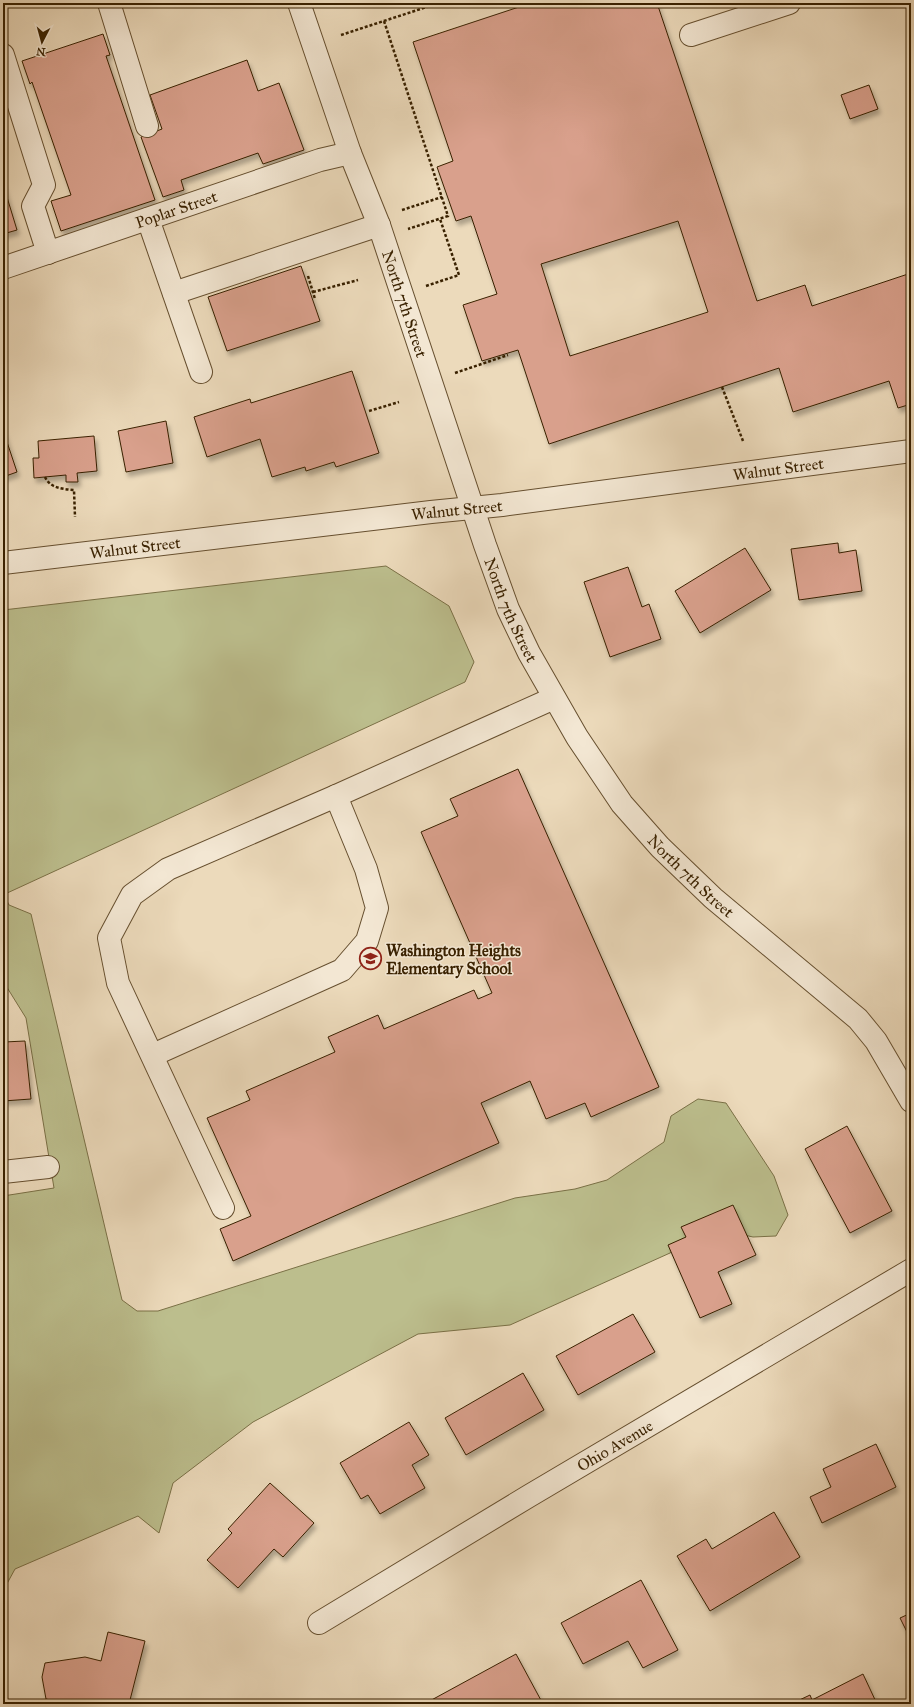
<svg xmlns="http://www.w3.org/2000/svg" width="914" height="1707" font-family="'IM FELL Great Primer',serif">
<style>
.green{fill:#bcbe8d;stroke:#7a7046}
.building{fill:#d9a08c;stroke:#392100;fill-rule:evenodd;filter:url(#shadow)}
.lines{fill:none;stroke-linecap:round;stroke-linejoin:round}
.minor-casing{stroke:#664f2f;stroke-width:24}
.path{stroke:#392100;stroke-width:2.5;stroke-dasharray:3 2;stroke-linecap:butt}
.minor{stroke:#f3e7d3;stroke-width:22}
.labels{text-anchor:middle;stroke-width:3;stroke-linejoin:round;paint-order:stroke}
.street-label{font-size:16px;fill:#392100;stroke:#f3e7d3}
.poi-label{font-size:16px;font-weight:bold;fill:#392100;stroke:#f3e7d3;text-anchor:start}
</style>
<defs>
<filter id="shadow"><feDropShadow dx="2.5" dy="4.5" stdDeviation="2" flood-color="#0004"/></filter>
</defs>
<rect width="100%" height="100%" fill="#ecdabb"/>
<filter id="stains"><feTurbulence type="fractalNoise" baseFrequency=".005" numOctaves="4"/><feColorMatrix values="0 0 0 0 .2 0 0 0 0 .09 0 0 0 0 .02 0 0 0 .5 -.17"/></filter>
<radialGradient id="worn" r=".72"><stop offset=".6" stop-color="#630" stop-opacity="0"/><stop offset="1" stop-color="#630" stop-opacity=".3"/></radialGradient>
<path class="green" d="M386,566L449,606L474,662L465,682L5,894L3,885V610Z
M3,893L9,905L31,914L122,1300L137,1311H158L515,1198L575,1189L607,1180L664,1142L671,1116L698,1099L726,1103L774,1176L788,1215L776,1236L753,1237L722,1230L692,1238L670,1253L510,1325L418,1334L253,1422L173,1483L159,1533L138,1516L15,1569L3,1591V1196L54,1188L26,1018L3,981Z"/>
<path class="building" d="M531,3H657L757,301L805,285L812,306L911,273V404L898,408L889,381L793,412L779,368L549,444L518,350L482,361L463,305L497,294L471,216L456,221L437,167L453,161L413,42ZM678,221L708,312L570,356L541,264Z
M103,34L110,55L106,56L155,200L61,231L51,201L71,195L32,82L30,84L22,61Z
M247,60L258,91L279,83L304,150L263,164L258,153L181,180L184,190L163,197L141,137L162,129L150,95Z
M869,85L878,109L850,119L841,95Z
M3,184L17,230L3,234Z
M301,266L320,321L227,351L208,297Z
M352,371L379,453L336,467L334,462L306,471L305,467L272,477L260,439L207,457L194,417L250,399L251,403Z
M166,421L173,463L126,472L118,431Z
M3,430L17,472L3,477Z
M94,436L97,471L77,473L78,482H66V475L34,478L33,458H39L38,441Z
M838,543L839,553L856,550L862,591L799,600L791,549Z
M745,548L771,590L700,633L675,591Z
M628,567L642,607L649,604L661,639L610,657L584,582Z
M518,769L659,1087L591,1117L585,1103L546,1119L530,1081L481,1103L499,1143L233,1261L220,1229L251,1216L207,1118L250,1100L246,1091L335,1052L328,1037L378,1015L384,1029L474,990L478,999L492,993L421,832L458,816L450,799Z
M25,1041L31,1099L3,1101V1063H6L4,1042Z
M847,1126L892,1211L850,1233L805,1149Z
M733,1205L756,1255L718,1272L732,1304L700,1318L668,1245L686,1237L681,1227Z
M633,1314L655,1352L578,1395L556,1356Z
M523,1373L544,1410L466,1455L445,1418Z
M409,1422L429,1455L412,1465L425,1488L380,1514L368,1495L361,1499L340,1463Z
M876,1444L896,1487L822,1523L810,1497L831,1487L823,1469Z
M270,1483L314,1523L283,1557L274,1549L238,1588L207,1560L232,1533L228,1529Z
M774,1512L800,1557L710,1611L677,1556L706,1539L712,1549Z
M641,1580L678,1650L643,1668L628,1641L583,1664L561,1623Z
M911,1613V1640L900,1618Z
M108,1632L145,1641L129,1704H60L59,1702L46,1699L42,1677L45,1663L85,1657L101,1661Z
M516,1654L543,1704H426V1703Z
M863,1674L877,1704H791L810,1695L812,1700Z"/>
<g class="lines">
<defs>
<g id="minor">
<path d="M109,3L147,126"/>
<path id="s1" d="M299,3L350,153L379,225L485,545L508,609L529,653L577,737L622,804L660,847L713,898L858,1019L876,1041L911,1101"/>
<path d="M691,35L789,3"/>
<path d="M3,55L44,185L33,206L48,253"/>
<path d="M148,219L201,372"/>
<path id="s2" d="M3,268L320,160L350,153"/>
<path d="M174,293L379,225"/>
<path id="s3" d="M3,563L431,512L502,505L911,451"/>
<path d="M153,1055L342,970L367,941L377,908L366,869L336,796"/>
<path d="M3,1172L48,1167"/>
<path d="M223,1208L118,983L109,938L132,895L168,869L336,796L554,698"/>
<path id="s4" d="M319,1623L529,1496L911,1270"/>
</g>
</defs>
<use href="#minor" class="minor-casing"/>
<path class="path" d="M384,21L448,216L408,229
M341,35L439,3
M402,210L442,197
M308,276L315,299
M426,286L459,275L440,219
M313,292L358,280
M455,373L508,355
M722,387L743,441
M369,411L399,402
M45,477C50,488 62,489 74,490L75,517"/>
<use href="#minor" class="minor"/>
</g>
<defs>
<symbol id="school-ring" viewBox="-11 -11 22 22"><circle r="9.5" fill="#f3e7d3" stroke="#8f2418" stroke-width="1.5"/><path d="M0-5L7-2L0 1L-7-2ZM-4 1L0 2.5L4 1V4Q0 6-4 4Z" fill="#8f2418"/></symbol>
</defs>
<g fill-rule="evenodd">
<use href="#school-ring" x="358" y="946" width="25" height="25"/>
</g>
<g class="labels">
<g class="street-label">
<text dy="6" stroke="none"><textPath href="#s2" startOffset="183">Poplar Street</textPath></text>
<text dy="6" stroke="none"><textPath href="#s1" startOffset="319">North 7th Street</textPath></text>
<text dy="6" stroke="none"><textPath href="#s3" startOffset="781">Walnut Street</textPath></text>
<text dy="6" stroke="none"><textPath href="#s3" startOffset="457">Walnut Street</textPath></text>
<text dy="6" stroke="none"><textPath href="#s3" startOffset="133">Walnut Street</textPath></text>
<text dy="6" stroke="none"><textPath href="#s1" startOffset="643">North 7th Street</textPath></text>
<text dy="6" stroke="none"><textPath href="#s1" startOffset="967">North 7th Street</textPath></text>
<text dy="6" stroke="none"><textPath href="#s4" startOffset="345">Ohio Avenue</textPath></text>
</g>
<g class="poi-label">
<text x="386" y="956">Washington Heights<tspan x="386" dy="18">Elementary School</tspan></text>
</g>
</g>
<rect width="914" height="1707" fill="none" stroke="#ecdabb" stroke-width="16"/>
<rect x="4" y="4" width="906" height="1699" fill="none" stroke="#392100" stroke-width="2"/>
<rect x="8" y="8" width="898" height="1691" fill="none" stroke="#392100"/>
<g transform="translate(42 42) rotate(186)" stroke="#f3e7d3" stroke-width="3" paint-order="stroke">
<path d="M0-3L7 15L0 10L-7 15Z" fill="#392100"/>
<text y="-6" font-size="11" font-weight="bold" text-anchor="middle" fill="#392100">N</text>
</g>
<rect width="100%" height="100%" filter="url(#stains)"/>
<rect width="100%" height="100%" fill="url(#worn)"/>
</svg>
